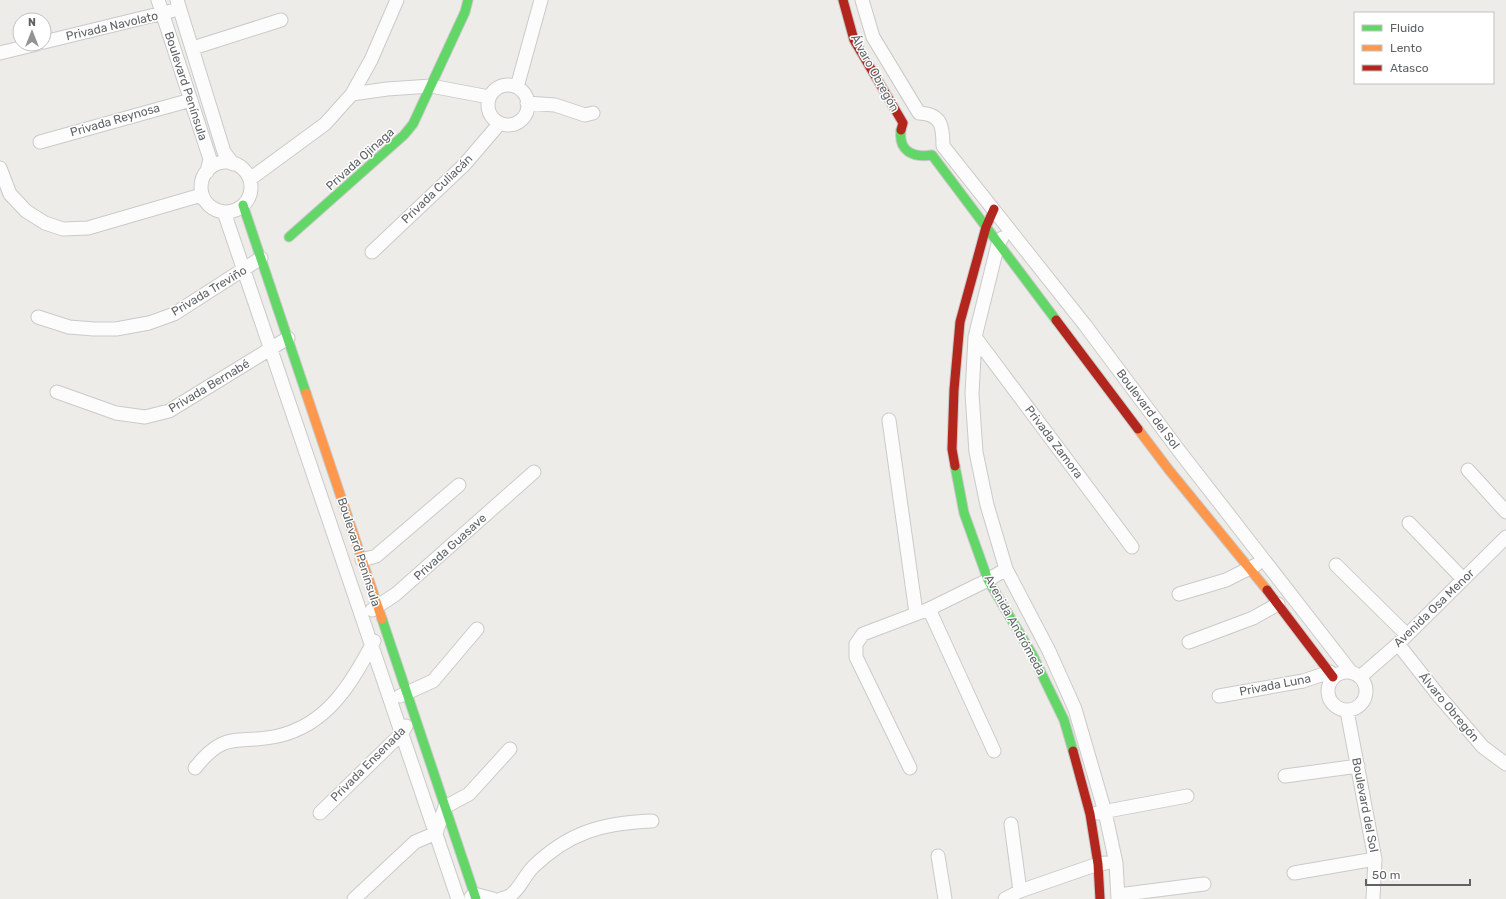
<svg xmlns="http://www.w3.org/2000/svg" width="1506" height="899" font-family="Rubik,sans-serif">
<style>
.lines{fill:none;stroke-linecap:round;stroke-linejoin:round}
.street-casing{stroke:#cbcac9;stroke-width:15}
.fast-casing{stroke:#c8c9c8;stroke-width:11}
.slow-casing{stroke:#c8c9c8;stroke-width:11}
.jam-casing{stroke:#c8c9c8;stroke-width:11}
.street{stroke:#fcfcfc;stroke-width:13}
.fast{stroke:#63d668;stroke-width:9}
.slow{stroke:#ff974d;stroke-width:9}
.jam{stroke:#b3261e;stroke-width:9}
.labels{text-anchor:middle;stroke-width:3;stroke-linejoin:round;paint-order:stroke}
.street-label{font-size:12px;fill:#5f6366;stroke:#fff}
</style>
<rect width="100%" height="100%" fill="#eeece9"/>
<g class="lines">
<defs>
<path id="street" d="M158,0L210,159L207,172
M177,0L224,152L233,164
M862,0L873,37L919,113C942,114 943,127 943,146L1085,325L1180,452L1351,672
M44,42L171,11
M193,48L281,20
M0,53L37,44
M488 105a20 20 0 1 1 40 0a20 20 0 1 1-40 0Z
M517,87L541,0
M352,94L387,89L431,86L489,97
M527,103L555,105L585,115L593,113
M40,142L191,100
M201 187a25 25 0 1 1 50 0a25 25 0 1 1-50 0Z
M0,168L10,194L26,211L45,223L63,229L88,228L198,196L204,199
M250,179L325,124L352,94L371,60L397,0
M224,212L458,899
M1002,238L998,244L975,337L972,394L976,452L987,505L1006,569L1049,651L1075,709L1105,812L1116,863L1118,899
M372,252L464,165L500,123
M38,317L69,327L94,329H116L149,323L174,314L261,258
M975,337L1132,547
M57,392L116,413L145,417L169,411L288,338
M889,420L916,613
M1468,470L1506,512
M1409,523L1463,579
M362,560L376,556L459,485
M1336,565L1407,635
M1179,594L1226,580L1256,565
M929,609L994,751
M372,610L396,594L534,472
M1189,642L1253,618L1278,604
M1398,644L1439,696L1483,747L1506,764
M1328 691a19 19 0 1 1 38 0a19 19 0 1 1-38 0Z
M1360,677L1398,644L1506,537
M400,696L433,681L477,629
M1219,696L1303,681L1330,672
M1347,711L1375,859L1373,899
M195,768C226,729 237,745 278,736C329,724 351,683 374,641
M910,768L856,657V644L863,634L929,609L988,580L1006,569
M1285,776L1358,766
M320,813L402,733L406,726
M1097,813L1187,796
M1011,824L1020,891
M938,856L945,899
M1294,873L1375,859
M1118,895L1204,884
M471,897L474,894L493,899
M354,899L415,842L436,833L445,807L469,794L510,749
M501,899C504,898 509,897 512,894C520,888 525,875 533,867C569,832 603,823 652,821
M1005,899L1020,891L1098,864L1106,863"/>
<path id="fast" d="M901,130C898,151 913,158 932,155L1056,320
M243,205L306,393
M289,237L404,135L413,124L465,12L468,0
M955,466L964,513L988,580L1032,654L1064,720L1073,751
M382,619L476,899"/>
<path id="slow" d="M306,393L382,619
M1138,429L1169,470L1267,590"/>
<path id="jam" d="M843,0L854,40L903,123L901,130
M1056,320L1138,429
M955,466L952,449L954,390L960,322L986,227L994,209
M1267,590L1333,677
M1073,751L1090,814L1098,864L1100,899"/>
</defs>
<use href="#street" class="street-casing"/>
<use href="#fast" class="fast-casing"/>
<use href="#slow" class="slow-casing"/>
<use href="#jam" class="jam-casing"/>
<use href="#street" class="street"/>
<use href="#fast" class="fast"/>
<use href="#slow" class="slow"/>
<use href="#jam" class="jam"/>
</g>
<g class="labels">
<g class="street-label">
<text transform="translate(112 26) rotate(-13)" y="4">Privada Navolato</text>
<text transform="translate(875 73) rotate(61)" y="4">Álvaro Obregón</text>
<text transform="translate(186 86) rotate(72)" y="4">Boulevard Península</text>
<text transform="translate(115 120) rotate(-16)" y="4">Privada Reynosa</text>
<text transform="translate(360 159) rotate(-42)" y="4">Privada Ojinaga</text>
<text transform="translate(437 189) rotate(-44)" y="4">Privada Culiacán</text>
<text transform="translate(209 291) rotate(-31)" y="4">Privada Treviño</text>
<text transform="translate(209 386) rotate(-31)" y="4">Privada Bernabé</text>
<text transform="translate(1148 409) rotate(53)" y="4">Boulevard del Sol</text>
<text transform="translate(1054 442) rotate(53)" y="4">Privada Zamora</text>
<text transform="translate(450 547) rotate(-42)" y="4">Privada Guasave</text>
<text transform="translate(359 552) rotate(72)" y="4">Boulevard Península</text>
<text transform="translate(1434 608) rotate(-44)" y="4">Avenida Osa Menor</text>
<text transform="translate(1015 625) rotate(61)" y="4">Avenida Andrómeda</text>
<text transform="translate(1275 685) rotate(-11)" y="4">Privada Luna</text>
<text transform="translate(1449 707) rotate(50)" y="4">Álvaro Obregón</text>
<text transform="translate(368 764) rotate(-45)" y="4">Privada Ensenada</text>
<text transform="translate(1365 805) rotate(79)" y="4">Boulevard del Sol</text>
</g>
</g>
<rect x="1354" y="12" width="140" height="72" fill="#ffffff" stroke="#bfc1c2"/>
<rect x="1362" y="25" width="20" height="6" fill="#63d668" stroke="#bfc1c2"/>
<text x="1390" y="32" font-size="12" fill="#5f6366">Fluido</text>
<rect x="1362" y="45" width="20" height="6" fill="#ff974d" stroke="#bfc1c2"/>
<text x="1390" y="52" font-size="12" fill="#5f6366">Lento</text>
<rect x="1362" y="65" width="20" height="6" fill="#b3261e" stroke="#bfc1c2"/>
<text x="1390" y="72" font-size="12" fill="#5f6366">Atasco</text>
<g transform="translate(32 32)"><circle r="19" fill="#ffffff" stroke="#bfc1c2"/>
<path d="M0-3L7 15L0 10L-7 15Z" fill="#919394"/>
<text y="-6" font-size="11" font-weight="bold" text-anchor="middle" fill="#5f6366">N</text>
</g>
<path d="M1366 879v6h104v-6" fill="none" stroke="#5f6366" stroke-width="2"/>
<text x="1372" y="879" font-size="12" fill="#5f6366" stroke="#ffffff" stroke-width="3" paint-order="stroke">50 m</text>
</svg>
